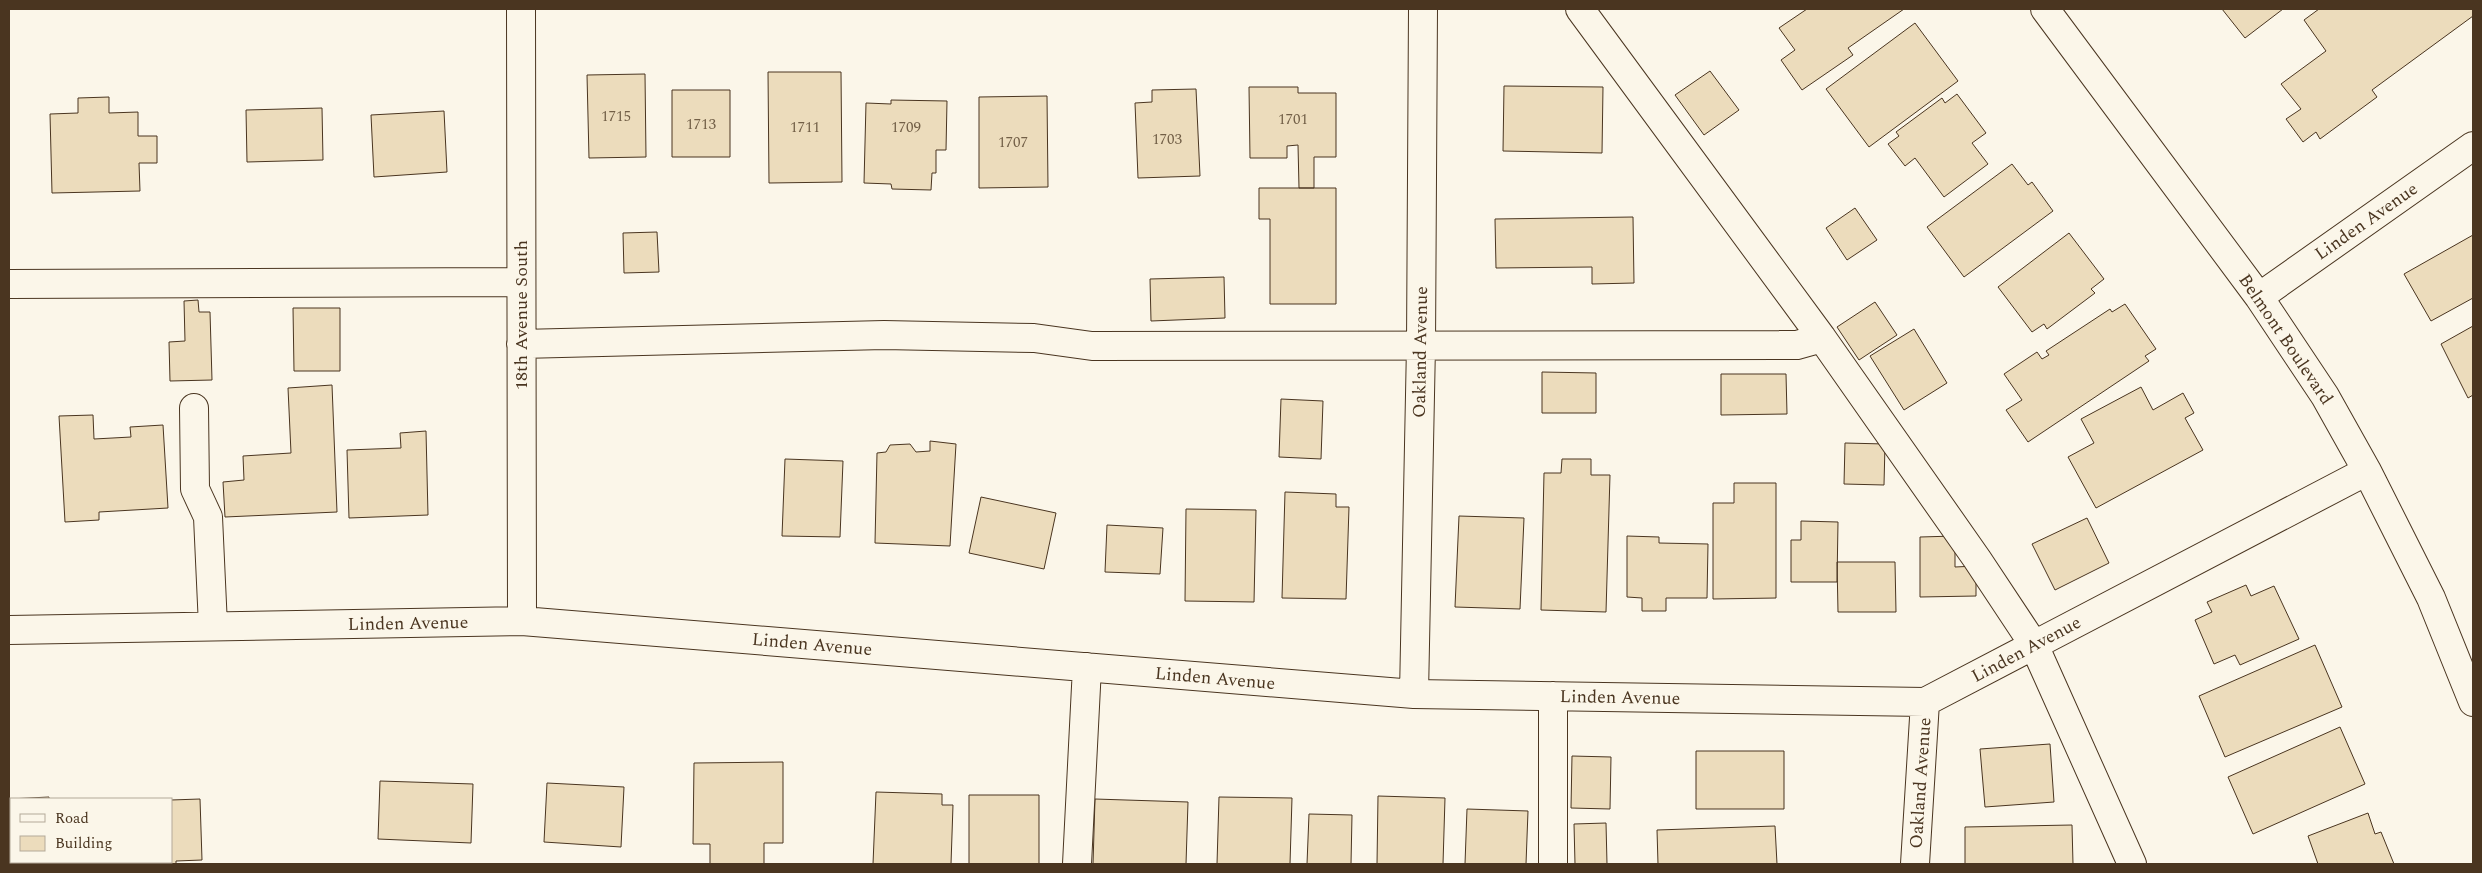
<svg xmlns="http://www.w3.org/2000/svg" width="2482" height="873" font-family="Spectral,serif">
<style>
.building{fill:#ecdcbc;stroke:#4a3520}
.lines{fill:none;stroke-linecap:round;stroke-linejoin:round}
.minor-casing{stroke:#4a3520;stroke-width:30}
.minor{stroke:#fbf6e9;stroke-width:28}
.labels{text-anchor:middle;stroke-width:4;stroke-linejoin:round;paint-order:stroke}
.number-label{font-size:15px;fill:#725f47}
.street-label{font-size:18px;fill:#4a3520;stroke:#fbf6e9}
</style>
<rect width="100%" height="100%" fill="#fbf6e9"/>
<path class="building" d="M1807,9H1806H1904L1848,48L1853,55L1802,90L1781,60L1795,50L1779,28Z
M2222,9H2283L2245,38Z
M2319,9H2473V16L2372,90L2377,97L2320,139L2316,132L2303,142L2286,119L2301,109L2281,84L2326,51L2304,20Z
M1915,23L1958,81L1869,147L1826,89Z
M1710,71L1739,110L1704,135L1675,95Z
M768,72H841L842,182L769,183Z
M645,74L646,157L589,158L587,75Z
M1504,86L1603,87L1602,153L1503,151Z
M1249,87H1298V93H1336V157H1314V188H1299L1298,145L1287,146V158H1250Z
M1196,89L1200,176L1138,178L1135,103L1152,102V90Z
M672,90H730V157H672Z
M1957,94L1986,133L1972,143L1988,164L1944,197L1915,158L1905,166L1888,144L1899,136L1896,132L1942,98L1945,103Z
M1047,96L1048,187L979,188V97Z
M109,97V113L138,112V136H157V163H139L140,191L52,193L50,114L78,113V98Z
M891,100L947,101L946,150H936V173H932L931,190L892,189L891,184L864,183L866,103L891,104Z
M322,108L323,160L247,162L246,110Z
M444,111L447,172L374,177L371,115Z
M2012,164L2028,185L2032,182L2053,211L1964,277L1927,227Z
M1259,188H1336V304H1270V219H1259Z
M1855,208L1877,240L1847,260L1826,228Z
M1633,217L1634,283L1592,284V267L1496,268L1495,219Z
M657,232L659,272L624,273L623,233Z
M2069,233L2104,279L2091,289L2095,293L2047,329L2044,324L2032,332L1998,287Z
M2473,235V298L2431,321L2404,274Z
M1224,277L1225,318L1151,321L1150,279Z
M198,300L199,312H210L212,380L170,381L169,342L185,341L184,301Z
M1875,302L1897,335L1859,360L1837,327Z
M2125,304L2156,349L2145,356L2149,361L2028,442L2006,410L2022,400L2004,374L2037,352L2042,359L2049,355L2046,351L2110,309L2112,312Z
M293,308H340V371H294Z
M2473,326V395L2468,398L2441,344Z
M1914,329L1947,383L1904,410L1870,356Z
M1542,372L1596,373V413H1542Z
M1721,374H1786L1787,414L1721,415Z
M332,385L337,512L225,517L223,482L244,480L243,456L291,453L288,388Z
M2141,387L2153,410L2183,393L2194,413L2185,418L2203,450L2096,508L2068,457L2094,443L2081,419Z
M1281,399L1323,401L1321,459L1279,457Z
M93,415L94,439L131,437L130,427L163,425L168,508L99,512V520L65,522L59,416Z
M426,431L428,515L349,518L347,450L401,448L400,433Z
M930,441L956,444L950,546L875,543L877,453L886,452L890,445L910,444L916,452L930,451Z
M1845,443L1885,444L1884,485L1844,484Z
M785,459L843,461L840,537L782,536Z
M1562,459H1591V475H1610L1606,612L1541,610L1544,473H1561Z
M1734,483H1776V598L1713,599V503H1734Z
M1285,492L1336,494V507H1349L1346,599L1282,598Z
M981,497L1056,513L1044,569L969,553Z
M1186,509L1256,510L1254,602L1185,601Z
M1459,516L1524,518L1520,609L1455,607Z
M2087,518L2109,563L2055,590L2032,544Z
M1801,521L1838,522L1837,582H1791V540H1801Z
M1107,525L1163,528L1160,574L1105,572Z
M1627,536L1659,537V543L1708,544L1707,598H1666V611H1642V598L1627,597Z
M1955,536V567L1976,566V596L1920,597V537Z
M1837,562H1895L1896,612H1838Z
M2246,585L2251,596L2274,586L2299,639L2240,665L2235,655L2214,664L2195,620L2212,612L2207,602Z
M2315,645L2342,707L2225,757L2199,696Z
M2340,727L2365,784L2253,834L2228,777Z
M2050,744L2054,802L1985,807L1980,749Z
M1696,751H1784V809H1696Z
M1572,756L1611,757L1610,809L1571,808Z
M783,762V843H764V864H710V844H693L694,763Z
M380,781L473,784L471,843L378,839Z
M547,783L624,787L621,847L544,842Z
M876,792L942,794V805H953L951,864H873Z
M969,795H1039V864H969Z
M1378,796L1445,798L1443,864H1377Z
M49,797V799H11V862H51V864L9,863V799Z
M1219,797L1292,798L1290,864H1217Z
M200,799L202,860L176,861V864H143V862H171V800Z
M1095,799L1188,802L1186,864H1093Z
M1467,809L1528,811L1526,864H1465Z
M2368,813L2375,834L2381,832L2394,864H2318L2308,836Z
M1309,814L1352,815L1351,864H1307Z
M1606,823L1607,864H1575L1574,824Z
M2072,825L2073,864H1965V827Z
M1775,826L1777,864H1658L1657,830Z"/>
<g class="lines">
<defs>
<path id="minor" d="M521,9L522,621
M1580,9L1822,338L1977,559L2034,645L2132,864
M2045,9L2259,297L2325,396L2367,471L2431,598L2473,702
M9,284L521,282
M2259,297L2473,146
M521,344L884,335L1034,338L1092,346L1797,345L1822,338
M194,408L195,489L208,517L213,626
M9,630L522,621L1414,694L1925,702L2367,471
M1414,694L1421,345L1423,9
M1553,696V864
M1077,864L1087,667
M1915,864L1925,702"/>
</defs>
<use href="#minor" class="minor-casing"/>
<use href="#minor" class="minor"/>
</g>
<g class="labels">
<g class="number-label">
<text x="616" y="121">1715</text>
<text x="1293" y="124">1701</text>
<text x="701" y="129">1713</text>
<text x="805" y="132">1711</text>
<text x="906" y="132">1709</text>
<text x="1167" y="144">1703</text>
<text x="1013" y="147">1707</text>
</g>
<g class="street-label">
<text transform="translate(2366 221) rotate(-35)" y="6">Linden Avenue</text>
<text transform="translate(521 315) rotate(-90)" y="6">18th Avenue South</text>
<text transform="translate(2286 339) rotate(56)" y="6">Belmont Boulevard</text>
<text transform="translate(1420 352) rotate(-89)" y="6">Oakland Avenue</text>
<text transform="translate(408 623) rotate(-1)" y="6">Linden Avenue</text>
<text transform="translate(812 644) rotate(5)" y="6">Linden Avenue</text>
<text transform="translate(2026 649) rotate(-28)" y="6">Linden Avenue</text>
<text transform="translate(1215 678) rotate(5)" y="6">Linden Avenue</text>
<text transform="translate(1620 697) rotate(1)" y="6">Linden Avenue</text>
<text transform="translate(1920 783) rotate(-86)" y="6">Oakland Avenue</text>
</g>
</g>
<rect width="2482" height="873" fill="none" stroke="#4a3520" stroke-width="20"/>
<rect x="10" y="798" width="162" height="65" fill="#fbf6e9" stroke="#b4a999"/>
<rect x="20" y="814" width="25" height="8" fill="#fbf6e9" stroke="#b4a999"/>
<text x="55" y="823" font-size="15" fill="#4a3520">Road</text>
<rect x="20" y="836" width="25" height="15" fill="#ecdcbc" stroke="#b4a999"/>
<text x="55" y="848" font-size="15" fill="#4a3520">Building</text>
</svg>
